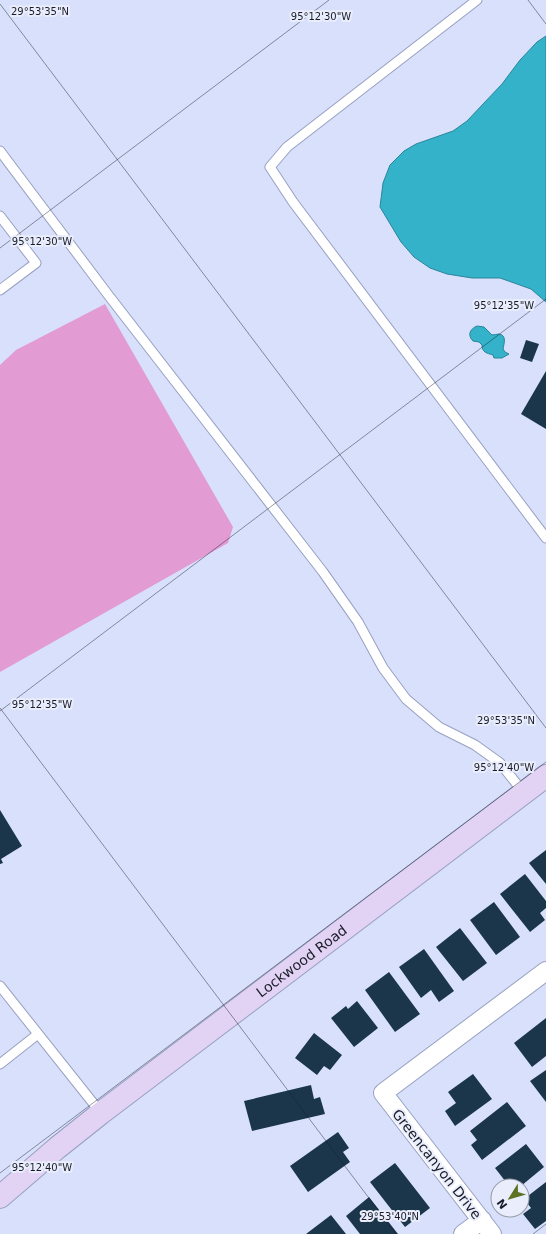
<svg xmlns="http://www.w3.org/2000/svg" width="546" height="1234" font-family="'DejaVu Sans',sans-serif">
<style>
.green{fill:#e29bd3}
.water{fill:#33b2ca;stroke:#2b8599}
.building{fill:#1b364a}
.lines{fill:none;stroke-linecap:round;stroke-linejoin:round}
.lane-casing{stroke:#98a0c1;stroke-width:11}
.street-casing{stroke:#98a0c1;stroke-width:20}
.secondary-casing{stroke:#98a0c1;stroke-width:24}
.lane{stroke:#fff;stroke-width:9}
.street{stroke:#fff;stroke-width:18}
.secondary{stroke:#e2d2f4;stroke-width:22}
.ticks{fill:none;stroke:#191c28;stroke-width:1;stroke-opacity:0.45}
.labels{text-anchor:middle;stroke-width:4;stroke-linejoin:round;paint-order:stroke}
.street-label{font-size:14px;fill:#191c28;stroke:#eaeefc}
.ticks-label{font-size:10px;text-anchor:middle;fill:#191c28;stroke:#eaeefc;stroke-width:4;stroke-linejoin:round;paint-order:stroke}
</style>
<rect width="100%" height="100%" fill="#d8e0fc"/>
<path class="green" d="M105,304L233,527L228,543L0,672V365L16,350Z"/>
<path class="water" d="M546,36V302L531,289L500,278H472L447,274L430,268L414,257L401,242L380,207L383,183L390,165L404,151L416,144L453,131L467,121L502,84L520,60L537,42Z
M477,326L484,327L492,335C494,335 497,334 499,334C507,335 504,344 503,349L505,352L509,354L502,358H494L493,355C486,353 482,352 482,345L479,342L473,341C467,335 470,329 477,326Z"/>
<path class="building" d="M526,340L539,344L532,362L520,358Z
M546,371V429L521,414Z
M0,810L22,846L1,859L3,863L0,864Z
M546,850V884L529,863Z
M525,874L546,901V908L540,913L545,920L530,932L500,894Z
M494,902L520,937L496,955L470,920Z
M460,928L487,963L463,981L436,947Z
M424,949L454,991L439,1002L431,990L421,998L399,967Z
M389,972L420,1014L395,1032L365,990Z
M357,1001L378,1028L354,1047L331,1018L346,1006L348,1009Z
M546,1018V1056L532,1067L514,1043Z
M314,1033L342,1055L330,1070L324,1066L317,1075L295,1058Z
M546,1070V1102L530,1081Z
M473,1074L492,1099L455,1126L445,1111L456,1103L448,1092Z
M311,1085L314,1099L320,1097L325,1114L252,1131L244,1101Z
M507,1102L526,1126L482,1160L471,1145L477,1140L470,1131Z
M338,1132L349,1148L343,1152L350,1162L308,1192L290,1166Z
M526,1144L544,1167L521,1186H509L495,1168Z
M395,1163L430,1208L405,1227L370,1182Z
M546,1182V1221L535,1229L523,1214L531,1208L524,1199Z
M369,1197L398,1234H360L346,1216Z
M331,1215L346,1234H306Z"/>
<g class="lines">
<defs>
<path id="lane" d="M477,0L287,147L270,167L293,202L546,538
M0,151L109,296L323,572L358,622L383,668L406,699L439,727L475,745L500,763L524,793
M0,216L36,263L0,290
M0,986L101,1113
M0,1064L38,1034"/>
<path id="street" d="M463,1234L482,1220
M492,1234L383,1093L546,971"/>
<g id="secondary">
<path id="s1" d="M0,1197L57,1148L101,1113L546,776"/>
</g>
</defs>
<use href="#lane" class="lane-casing"/>
<use href="#street" class="street-casing"/>
<use href="#secondary" class="secondary-casing"/>
<use href="#lane" class="lane"/>
<use href="#street" class="street"/>
<use href="#secondary" class="secondary"/>
</g>
<path class="ticks" d="M528,0L546,24M0,4L546,728M0,248L329,0M0,708L396,1234M0,711L546,299M0,1173L546,762M533,1234L546,1224"/>
<g class="labels">
<g class="street-label">
<text dy="5" stroke="none"><textPath href="#s1" startOffset="383">Lockwood Road</textPath></text>
<text transform="translate(437 1164) rotate(52)" y="5">Greencanyon Drive</text>
</g>
</g>
<g class="ticks-label">
<text x="40" y="15">29°53'35"N</text>
<text x="321" y="20">95°12'30"W</text>
<text x="42" y="245">95°12'30"W</text>
<text x="504" y="309">95°12'35"W</text>
<text x="42" y="708">95°12'35"W</text>
<text x="506" y="724">29°53'35"N</text>
<text x="504" y="771">95°12'40"W</text>
<text x="42" y="1171">95°12'40"W</text>
<text x="390" y="1220">29°53'40"N</text>
</g>
<g transform="translate(510 1198) rotate(233)"><circle r="19" fill="#eaeefc" stroke="#969aa7"/>
<path d="M0-3L7 15L0 10L-7 15Z" fill="#5d7323"/>
<text y="-6" font-size="11" font-weight="bold" text-anchor="middle" fill="#191c28">N</text>
</g>
</svg>
